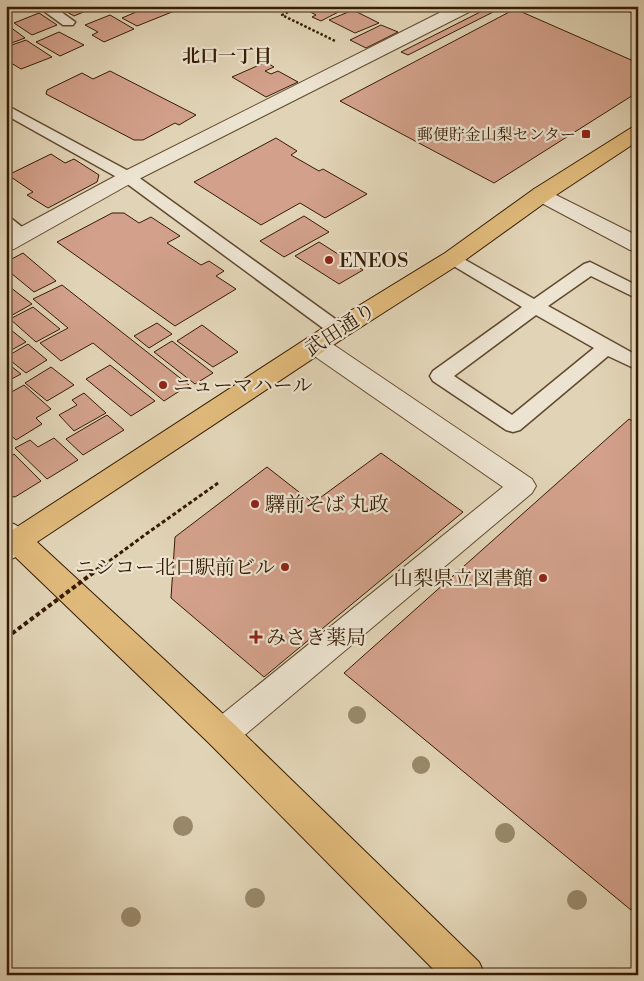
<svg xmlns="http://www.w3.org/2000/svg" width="644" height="981" font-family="'Libre Bodoni','Noto Serif JP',serif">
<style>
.building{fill:#d3a18b;stroke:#361b02}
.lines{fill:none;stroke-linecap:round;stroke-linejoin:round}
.lane-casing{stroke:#61492f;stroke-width:3}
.street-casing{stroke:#61492f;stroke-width:2}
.secondary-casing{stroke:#361b02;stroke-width:2}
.primary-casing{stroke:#361b02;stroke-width:2}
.path-far1{stroke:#361b02;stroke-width:2.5;stroke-dasharray:2.5 2;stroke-linecap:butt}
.path{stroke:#361b02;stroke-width:3;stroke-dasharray:4 2.5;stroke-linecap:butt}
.lane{fill:#ece3d0;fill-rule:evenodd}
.street{fill:#ece3d0;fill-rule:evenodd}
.secondary{fill:#ece3d0;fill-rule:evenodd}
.primary{fill:#e0ba7b;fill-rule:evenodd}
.path-bridge-far1{stroke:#361b02;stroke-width:3;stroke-dasharray:4 2.5;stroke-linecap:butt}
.path-bridge{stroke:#361b02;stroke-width:4;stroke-dasharray:4.5 3;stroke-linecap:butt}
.tree{fill:#98896a}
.poi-dot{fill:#8f2418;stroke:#ece3d0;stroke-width:2}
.labels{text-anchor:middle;stroke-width:4.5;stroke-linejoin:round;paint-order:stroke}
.far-poi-label{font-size:16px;fill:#361b02;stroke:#ece3d0;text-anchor:end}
.far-neighbourhood-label{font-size:18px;font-weight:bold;fill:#361b02;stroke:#ece3d0}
.poi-label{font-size:20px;fill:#361b02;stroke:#ece3d0;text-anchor:start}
.street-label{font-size:20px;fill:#361b02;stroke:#ece3d0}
</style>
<rect width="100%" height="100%" fill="#e1d4b6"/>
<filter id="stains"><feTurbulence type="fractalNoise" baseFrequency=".004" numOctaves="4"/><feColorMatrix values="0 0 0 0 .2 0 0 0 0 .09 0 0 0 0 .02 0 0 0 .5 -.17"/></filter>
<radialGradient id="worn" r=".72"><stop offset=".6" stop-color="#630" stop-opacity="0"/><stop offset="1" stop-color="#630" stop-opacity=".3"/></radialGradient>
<path class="building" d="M57,6H93L95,7L74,16Z
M150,6H170L177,10L137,26L122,18Z
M261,6H291L281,11L276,8L271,11Z
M307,6H346L348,7L321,21L312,17L316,15L303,8Z
M492,6H505L408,55L401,52Z
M515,9L638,63V92L494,183L340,101Z
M353,10L379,23L355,33L329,20Z
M39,13L57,25L32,35L14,23Z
M110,15L134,29L104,42L92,35L98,32L85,25Z
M6,24L25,38L6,45Z
M381,25L398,32L366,48L350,40Z
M59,32L84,45L60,56L36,42Z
M26,40L52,57L21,69L6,60V47Z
M266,62L274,67L265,71L271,74L278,71L298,82L266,97L232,77Z
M110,71L196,115L179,125L175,123L143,140H134L46,94L47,90L82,73L93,79Z
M276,138L297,151L291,155L319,171L323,169L367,194L325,218L300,203L261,225L194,182Z
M51,154L65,163L74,159L99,175L97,182L48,208L27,195L33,192L8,175Z
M112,213H124L139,223L151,217L180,236L167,243L201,265L209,261L224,271L216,276L236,289L175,326L57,242Z
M304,216L329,232L284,257L260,241Z
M319,242L363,270L339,284L295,256Z
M23,253L56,281L34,292L6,269V262Z
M6,284L32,304L7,318L6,317Z
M62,285L189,385L164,401L93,343L61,361L40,343L68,328L33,299Z
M33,307L60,329L36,342L10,319Z
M157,323L172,334L149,348L134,336Z
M202,325L238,352L213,367L177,341Z
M6,326L26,342L6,353Z
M172,341L213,373L195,384L154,352Z
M28,344L47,360L26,373L6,357Z
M6,362L21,374L6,382Z
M110,365L155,401L131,416L86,379Z
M51,367L74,385L47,401L25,383Z
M24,385L51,409L36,418L42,424L16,440L6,431V395Z
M84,393L106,413L74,431L59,415L77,405L72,400Z
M107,415L124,430L83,455L66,439Z
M629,419L638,424V901L631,910L344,673Z
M54,438L78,460L47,479L15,448L30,440L38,447Z
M381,453L463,512L264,677L171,598L175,537L267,467L313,503Z
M14,454L41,481L15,497L6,495V459Z"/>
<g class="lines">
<defs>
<path id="lane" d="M37,6H53L75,22L73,25H63Z
M6,105L134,174L345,326L347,330L345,334L338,336L331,334L122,180L6,115Z
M6,218L12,219L32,235L29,239H17L6,231Z
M453,253L534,299L584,264L590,262L638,286V299L591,276L548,306L638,356V370L608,356L520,430L513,432L506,430L433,381L430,376L433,371L522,307L447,262L444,258L447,254ZM536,315L594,348L512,415L454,376Z"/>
<path id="street" d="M453,6H475L473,10L135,181L14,249L6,251V235L121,173Z
M622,6H638V14L624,10Z
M542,188L638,236V252L630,250L534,199L531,194L534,189Z
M316,337L325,339L532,479L536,486L532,493L234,744L222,749L210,744L206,734L210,724L503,487L307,351L304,345L307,339Z"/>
<path id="secondary" d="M6,521C18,525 26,530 31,541C25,552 18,557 6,561Z"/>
<path id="primary" d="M638,126V141L550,199L461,263L347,336L37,542L234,724L479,962L485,975H439L210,744L7,549L6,534L329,324L445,253L534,189L631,128Z"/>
</defs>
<use href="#lane" class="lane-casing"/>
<use href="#street" class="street-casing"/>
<use href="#secondary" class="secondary-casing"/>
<use href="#primary" class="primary-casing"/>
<path class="path-far1" d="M300,6L282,15L335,41"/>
<path class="path" d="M146,534L218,483"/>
<use href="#lane" class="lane"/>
<use href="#street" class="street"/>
<use href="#secondary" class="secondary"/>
<use href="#primary" class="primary"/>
<path class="path-bridge-far1" d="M104,565L146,534"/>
<path class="path-bridge" d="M6,638L105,564"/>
</g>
<g class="tree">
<circle cx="357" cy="715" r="9"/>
<circle cx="421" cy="765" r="9"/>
<circle cx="183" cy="826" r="10"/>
<circle cx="505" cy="833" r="10"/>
<circle cx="255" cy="898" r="10"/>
<circle cx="577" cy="900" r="10"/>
<circle cx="131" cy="917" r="10"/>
</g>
<g class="poi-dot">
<rect x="581" y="129" width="10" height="10" rx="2.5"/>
<circle cx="329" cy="260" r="5"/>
<circle cx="163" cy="385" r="5"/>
<circle cx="255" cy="504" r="5"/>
<circle cx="285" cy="567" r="5"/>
<circle cx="543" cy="578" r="5"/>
<path d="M253.5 629.5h5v5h5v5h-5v5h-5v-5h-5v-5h5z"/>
</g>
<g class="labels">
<g class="far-poi-label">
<text x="576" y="140">郵便貯金山梨センター</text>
</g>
<g class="far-neighbourhood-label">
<text x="227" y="62">北口一丁目</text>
</g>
<g class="poi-label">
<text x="339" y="267">ENEOS</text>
<text x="173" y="392">ニューマハール</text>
<text x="265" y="511">驛前そば 丸政</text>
<text x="275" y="574" text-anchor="end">ニシコー北口駅前ビル</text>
<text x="533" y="585" text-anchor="end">山梨県立図書館</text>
<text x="266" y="644">みさき薬局</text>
</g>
<g class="street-label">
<text transform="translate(340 329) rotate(-33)" y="7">武田通り</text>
</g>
</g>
<rect width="644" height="981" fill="none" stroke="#e1d4b6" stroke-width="25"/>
<rect x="8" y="8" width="629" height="966" fill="none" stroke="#361b02" stroke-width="2.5"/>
<rect x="12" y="12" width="619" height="956" fill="none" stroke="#361b02"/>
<rect width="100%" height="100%" filter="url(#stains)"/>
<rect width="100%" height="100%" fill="url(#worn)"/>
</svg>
